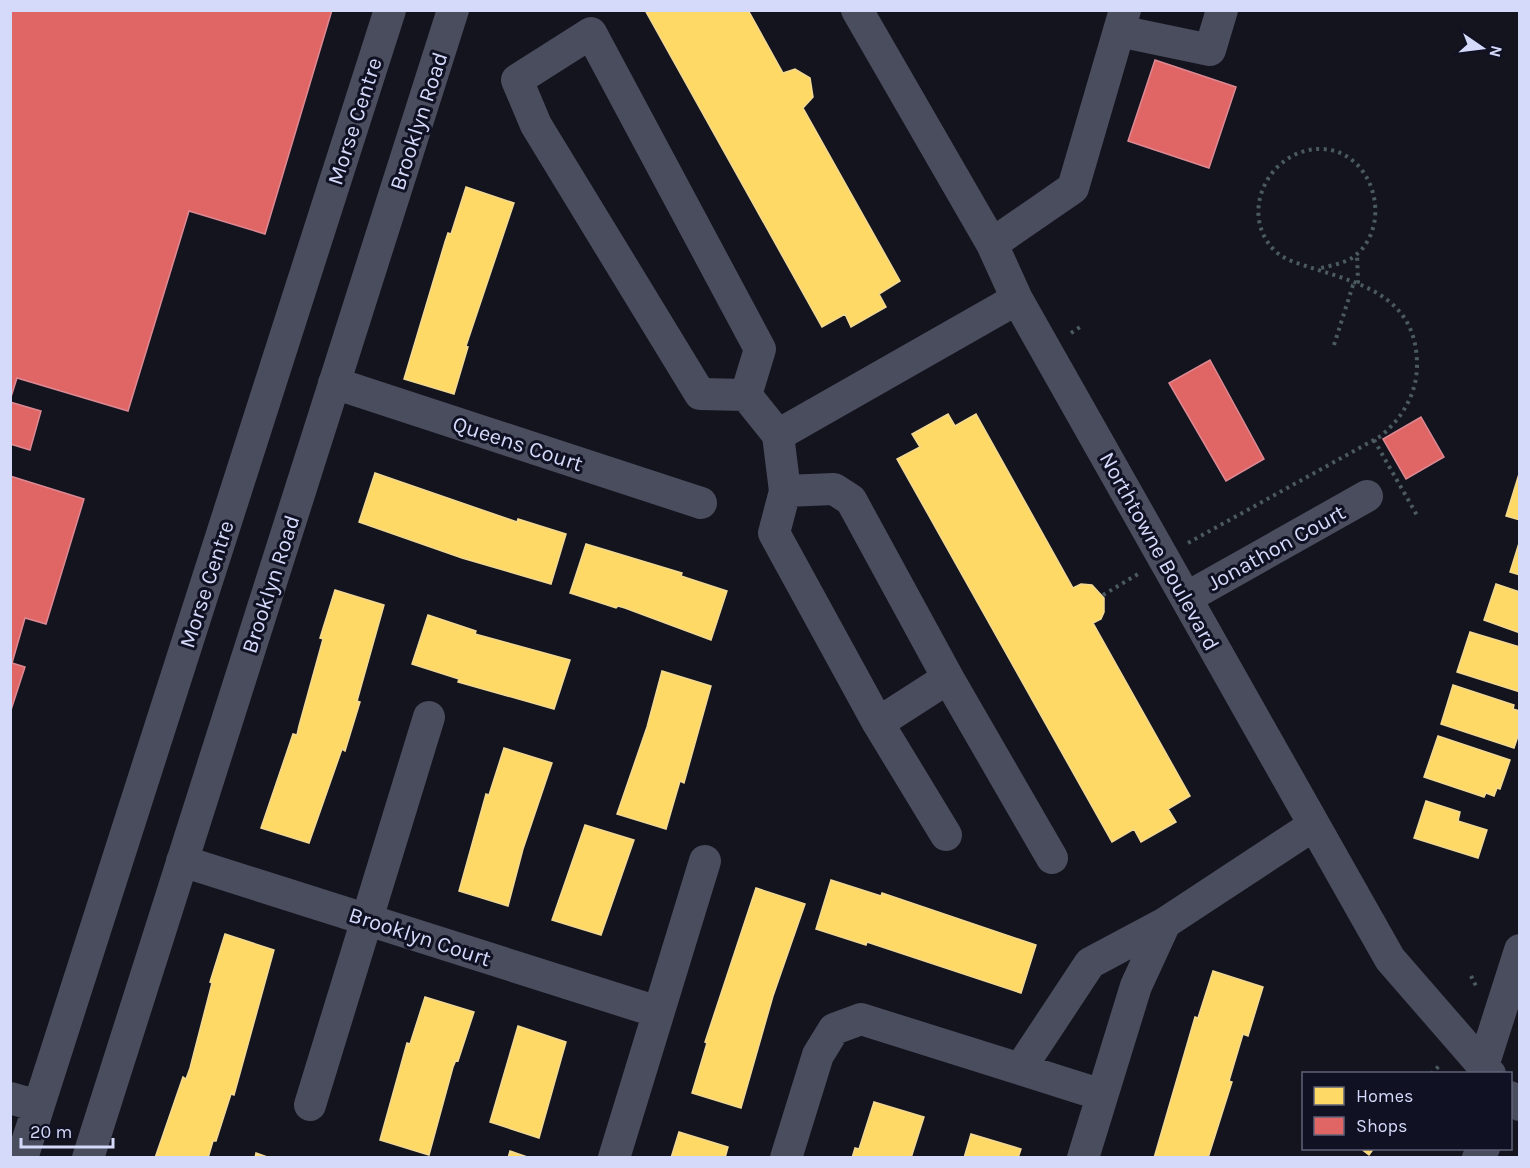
<svg xmlns="http://www.w3.org/2000/svg" width="1530" height="1168" font-family="Karla,sans-serif">
<style>
.homes{fill:#ffd966;stroke:#f2d993;stroke-width:1.5}
.shops{fill:#e06666;stroke:#dd8993;stroke-width:1.5}
.lines{fill:none;stroke-linecap:round;stroke-linejoin:round}
.path{stroke:#4a5a60;stroke-width:4;stroke-dasharray:3 4.5;stroke-linecap:butt}
.minor{stroke:#4a4d5e;stroke-width:32}
.labels{text-anchor:middle;stroke-width:6;stroke-linejoin:round;paint-order:stroke}
.street-label{font-size:22px;fill:#d5dafb;stroke:#101122}
</style>
<rect width="100%" height="100%" fill="#14141e"/>
<path class="homes" d="M645,10H748L783,73L795,69L810,78L813,97L803,108L900,281L879,294L886,307L851,327L845,314L822,327Z
M466,187L514,203L466,346L468,347L454,394L404,379L445,242L448,233L451,234Z
M948,414L955,426L976,414L1073,588L1081,584L1092,585L1104,598V612L1101,619L1093,623L1190,796L1168,809L1176,822L1141,842L1134,829L1112,842L897,459L920,447L912,434Z
M375,473L517,522L518,519L566,534L551,584L462,558L359,522Z
M1519,474H1520V520L1506,516Z
M1520,540V575L1510,572Z
M586,544L682,573L681,576L727,591L711,640L625,608L618,606L616,608L570,593Z
M1496,584L1520,592V633L1484,620Z
M335,590L384,605L357,701L360,702L345,751L342,749L309,843L261,828L293,734L297,735L299,726L323,639L320,638Z
M428,615L476,631L475,634L570,660L554,709L458,682L459,679L412,664Z
M1470,632L1520,647V692L1457,672Z
M662,671L711,686L684,783L680,781L666,829L617,814L647,727Z
M1453,685L1514,705L1513,709L1520,711V730L1514,748L1441,724Z
M1438,736L1510,760L1500,789L1497,788L1494,796L1486,793L1484,797L1424,777Z
M504,748L552,763L523,849L508,906L459,891L486,794L489,795Z
M1426,801L1460,812L1458,821L1487,830L1478,858L1414,838Z
M585,825L634,840L601,935L552,920Z
M831,880L881,896L882,893L1036,945L1021,993L867,942L866,945L816,929Z
M756,888L805,904L773,996L741,1108L692,1093L707,1043L705,1042Z
M225,934L274,950L234,1095L231,1094L216,1141H213L208,1158H155L183,1077L186,1079L190,1068L212,983L210,982Z
M1213,971L1263,987L1248,1036L1243,1034L1229,1081L1232,1082L1208,1158H1154L1195,1017L1198,1018Z
M425,997L474,1012L458,1061L456,1060L453,1067L429,1155L380,1140L407,1043L410,1044Z
M518,1026L566,1042L539,1138L490,1122Z
M874,1102L924,1117L911,1158H852L855,1148L859,1149Z
M679,1132L728,1147L725,1158H671Z
M971,1134L1021,1149L1018,1158H964Z
M1360,1148H1374L1369,1155Z
M510,1151L530,1158H508Z
M256,1153L270,1158H255Z"/>
<path class="shops" d="M10,10H332L265,234L189,211L128,411L17,378L10,400Z
M1155,60L1236,87L1209,168L1128,141Z
M1210,360L1264,459L1226,481L1169,383Z
M10,402L41,411L30,450L10,444Z
M1421,417L1444,457L1406,479L1383,439Z
M10,476L84,499L46,624L25,618L12,663L25,667L10,713Z"/>
<g class="lines">
<path class="path" d="M1071,333L1080,327
M1334,345L1353,285L1358,282L1357,254
M1374,440L1418,517
M1188,543L1381,436C1402,418 1417,394 1417,365C1417,300 1367,285 1315,269C1301,264 1285,261 1274,250C1237,211 1271,148 1321,149C1375,150 1395,228 1352,258C1342,264 1328,266 1317,269
M1103,595L1138,574
M1471,976L1476,986
M1431,1074L1439,1066"/>
<path class="minor" d="M857,10L992,244L1017,299L1390,959L1490,1074
M1119,31L1210,50L1222,10
M992,244L1073,188L1125,10
M334,383L701,503
M746,395L700,394L536,125L517,80L591,33L760,349L746,395L778,435L785,491L774,533L878,723L948,678L851,500L834,489L785,491
M778,435L1017,299
M1186,598L1367,496
M948,678L1052,858
M878,723L946,835
M182,861L658,1012
M1483,1066L1520,950
M1102,1095L1020,1069L1090,963L1165,923L1314,825
M1510,1097L1520,1105
M10,1098L38,1106
M310,1105L429,717
M22,1158L390,10
M88,1158L453,10
M614,1158L705,861
M786,1158L818,1055L834,1029L861,1019L1020,1069
M1083,1158L1136,986L1165,923
M1478,1158L1484,1148"/>
</g>
<g class="labels">
<g class="street-label">
<text transform="translate(354 121) rotate(-72)" y="8">Morse Centre</text>
<text transform="translate(418 121) rotate(-72)" y="8">Brooklyn Road</text>
<text transform="translate(518 443) rotate(18)" y="8">Queens Court</text>
<text transform="translate(1276 547) rotate(-29)" y="8">Jonathon Court</text>
<text transform="translate(1160 551) rotate(61)" y="8">Northtowne Boulevard</text>
<text transform="translate(206 584) rotate(-72)" y="8">Morse Centre</text>
<text transform="translate(270 584) rotate(-72)" y="8">Brooklyn Road</text>
<text transform="translate(420 936) rotate(18)" y="8">Brooklyn Court</text>
</g>
</g>
<rect width="1530" height="1168" fill="none" stroke="#d5dafb" stroke-width="24"/>
<rect x="1302" y="1072" width="210" height="78" fill="#101122" stroke="#5f6179" stroke-width="1.5"/>
<rect x="1314" y="1087" width="30" height="18" fill="#ffd966" stroke="#5f6179" stroke-width="1.5"/>
<text x="1356" y="1102" font-size="18" fill="#d5dafb">Homes</text>
<rect x="1314" y="1117" width="30" height="18" fill="#e06666" stroke="#5f6179" stroke-width="1.5"/>
<text x="1356" y="1132" font-size="18" fill="#d5dafb">Shops</text>
<g transform="translate(1482 48) rotate(104)" stroke="#101122" stroke-width="4.5" paint-order="stroke">
<path d="M0-4.5L10 22L0 15L-10 22Z" fill="#d5dafb"/>
<text y="-9" font-size="16" font-weight="bold" text-anchor="middle" fill="#d5dafb">N</text>
</g>
<path d="M21 1138v9h92v-9" fill="none" stroke="#d5dafb" stroke-width="3"/>
<text x="30" y="1138" font-size="18" fill="#d5dafb" stroke="#101122" stroke-width="4.5" paint-order="stroke">20 m</text>
</svg>
